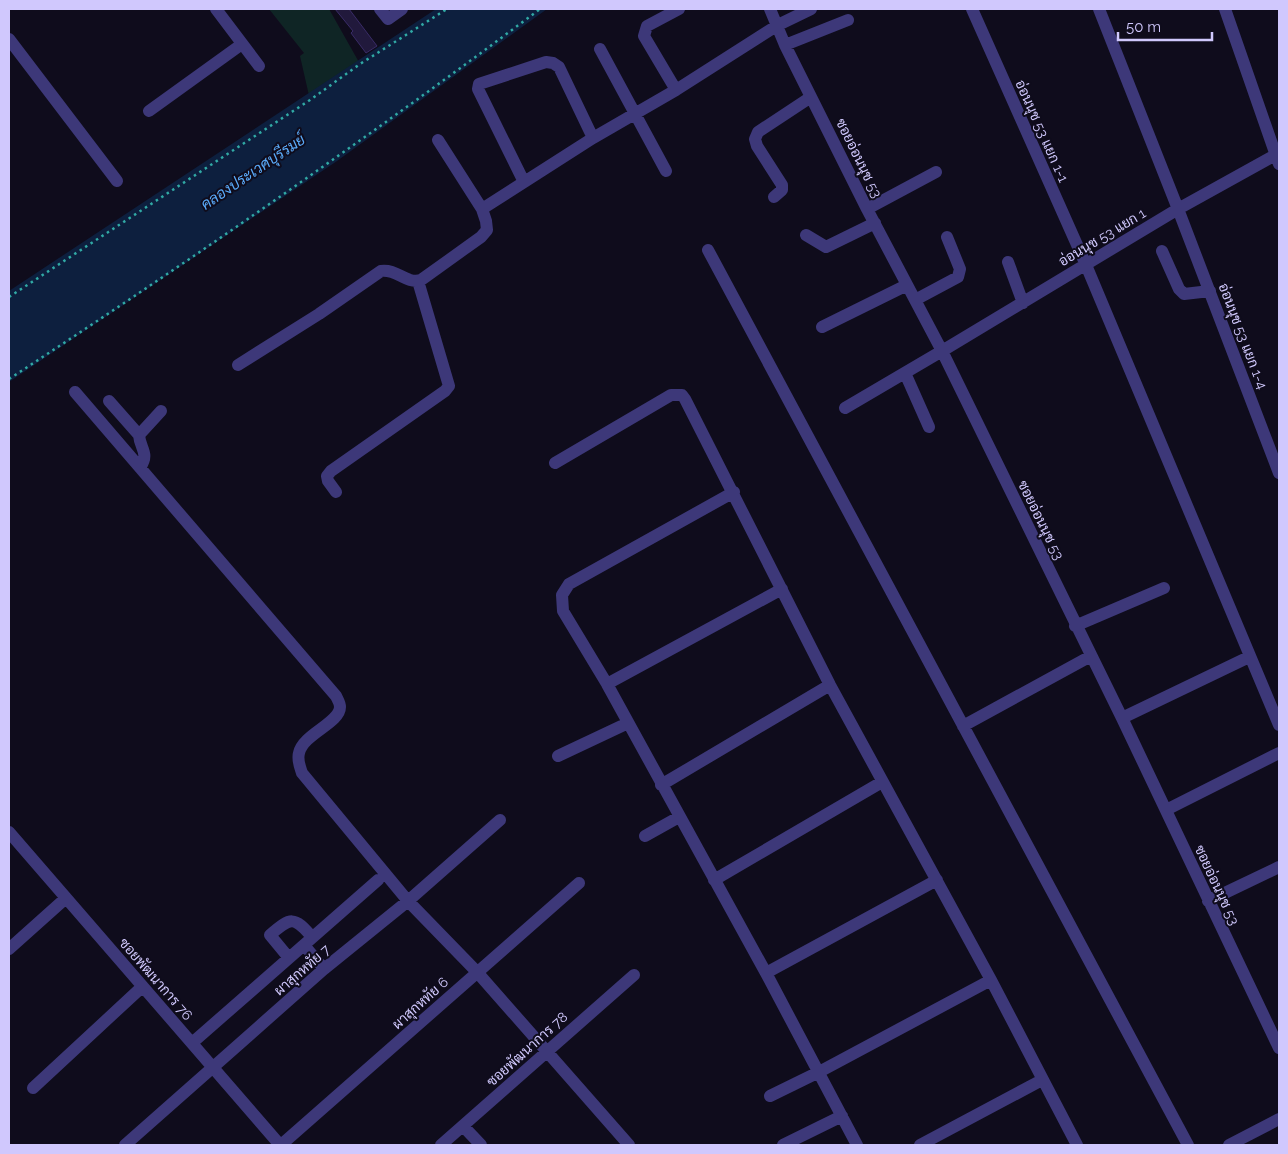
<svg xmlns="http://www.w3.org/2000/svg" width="1288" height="1154" font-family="Raleway,Sarabun,sans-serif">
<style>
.green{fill:#0f2525}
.water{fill:#0d1f3e}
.building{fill:#21193c;stroke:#392b67}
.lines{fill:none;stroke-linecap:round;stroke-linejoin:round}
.path{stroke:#31a9a5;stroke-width:2.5;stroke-dasharray:2.5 4;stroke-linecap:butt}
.minor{stroke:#3d3879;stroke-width:12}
.labels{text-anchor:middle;stroke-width:4;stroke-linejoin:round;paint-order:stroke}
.street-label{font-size:14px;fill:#d0c8fd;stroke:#0f0c1c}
.water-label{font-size:15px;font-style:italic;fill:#5aaaf9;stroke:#0f0c1c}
</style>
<rect width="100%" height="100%" fill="#0f0c1c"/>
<path class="green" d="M269,9H329L360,64L310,100L300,56L304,53Z"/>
<path class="water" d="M436,9H547L337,161L9,382V291Z"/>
<path class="building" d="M335,9H349L377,46L366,53L351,33L353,31Z"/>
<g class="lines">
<path class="path" d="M9,297L310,100L360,64L447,9
M9,379C190,261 368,138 540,9"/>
<path class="minor" d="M216,9L259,66
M380,9L388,19L402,9
M770,9L785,45L867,209L942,351L1122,718L1279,1048
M972,9L1086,265L1279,725
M1099,9L1178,209L1279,473
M1225,9L1279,164
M9,39L117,181
M785,45L848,20
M600,49L666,171
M676,90L644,36L647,26L679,9
M149,111L242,44
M438,140L482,209
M524,182L478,89L479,84L546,62L553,63L559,67L593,138
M774,197L782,190V185L757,146L755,139L758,132L811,97
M867,209L936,172
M806,235L826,247L875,223
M708,250L1188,1145
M1162,251L1179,289L1184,294L1210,291
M1008,262L1023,303
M915,300L958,277L960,269L947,237
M822,327L907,285
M238,365L319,314L381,271C398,269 405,284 421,280L481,237L487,230L486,221L482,209L593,138L676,90L778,25L811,9
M905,373L929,427
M75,392L336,696C338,700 340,703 340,707C340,723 303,734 299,753C297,760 300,767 302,773L408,901L477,972L629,1145
M109,401L139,435
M845,408L942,351L1178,209L1279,153
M555,463L671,395H682L685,399L830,685L991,980L1077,1145
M140,468C150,453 140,449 139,435L161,411
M336,492L328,481L327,476L331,471L445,391L449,386L418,281
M734,492L569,584L562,595L563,611L607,684L766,973L857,1145
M1075,626L1164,588
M607,684L782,589
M1122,718L1249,657
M963,726L1091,656
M558,756L628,723
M661,785L830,685
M1166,810L1279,753
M9,832L280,1145
M645,836L679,817
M714,880L882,782
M1208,901L1279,867
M304,945L324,969
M9,949L66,898
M289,958L270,935C291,917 294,916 312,937
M766,973L937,880
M192,1043L378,880
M33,1088L142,987
M770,1096L819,1072L991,980
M463,1126L481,1145
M125,1145L324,969L408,901L500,820
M281,1145L579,883
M441,1145L634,975
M783,1145L842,1116
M920,1145L1042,1080
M1229,1145L1279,1119"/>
</g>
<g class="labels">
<g class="street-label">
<text transform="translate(1042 131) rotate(66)" y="5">อ่อนนุช 53 แยก 1-1</text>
<text transform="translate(859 158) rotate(64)" y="5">ซอยอ่อนนุช 53</text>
<text transform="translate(1102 237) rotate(-31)" y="5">อ่อนนุช 53 แยก 1</text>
<text transform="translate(1243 336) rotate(69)" y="5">อ่อนนุช 53 แยก 1-4</text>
<text transform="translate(1041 520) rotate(64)" y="5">ซอยอ่อนนุช 53</text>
<text transform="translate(1217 885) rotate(65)" y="5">ซอยอ่อนนุช 53</text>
<text transform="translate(302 970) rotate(-41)" y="5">ผาสุกหทัย 7</text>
<text transform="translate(156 979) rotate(49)" y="5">ซอยพัฒนาการ 76</text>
<text transform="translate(420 1003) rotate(-42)" y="5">ผาสุกหทัย 6</text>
<text transform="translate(527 1049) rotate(-42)" y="5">ซอยพัฒนาการ 78</text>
</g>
<g class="water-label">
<text transform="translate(253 172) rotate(-34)" y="5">คลองประเวศบุรีรมย์</text>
</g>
</g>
<rect width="1288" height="1154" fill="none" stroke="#d0c8fd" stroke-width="20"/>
<path d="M1118 32v8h94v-8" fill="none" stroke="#d0c8fd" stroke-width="2.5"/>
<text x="1126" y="32" font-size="15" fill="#d0c8fd" stroke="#0f0c1c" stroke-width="4" paint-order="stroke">50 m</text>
</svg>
